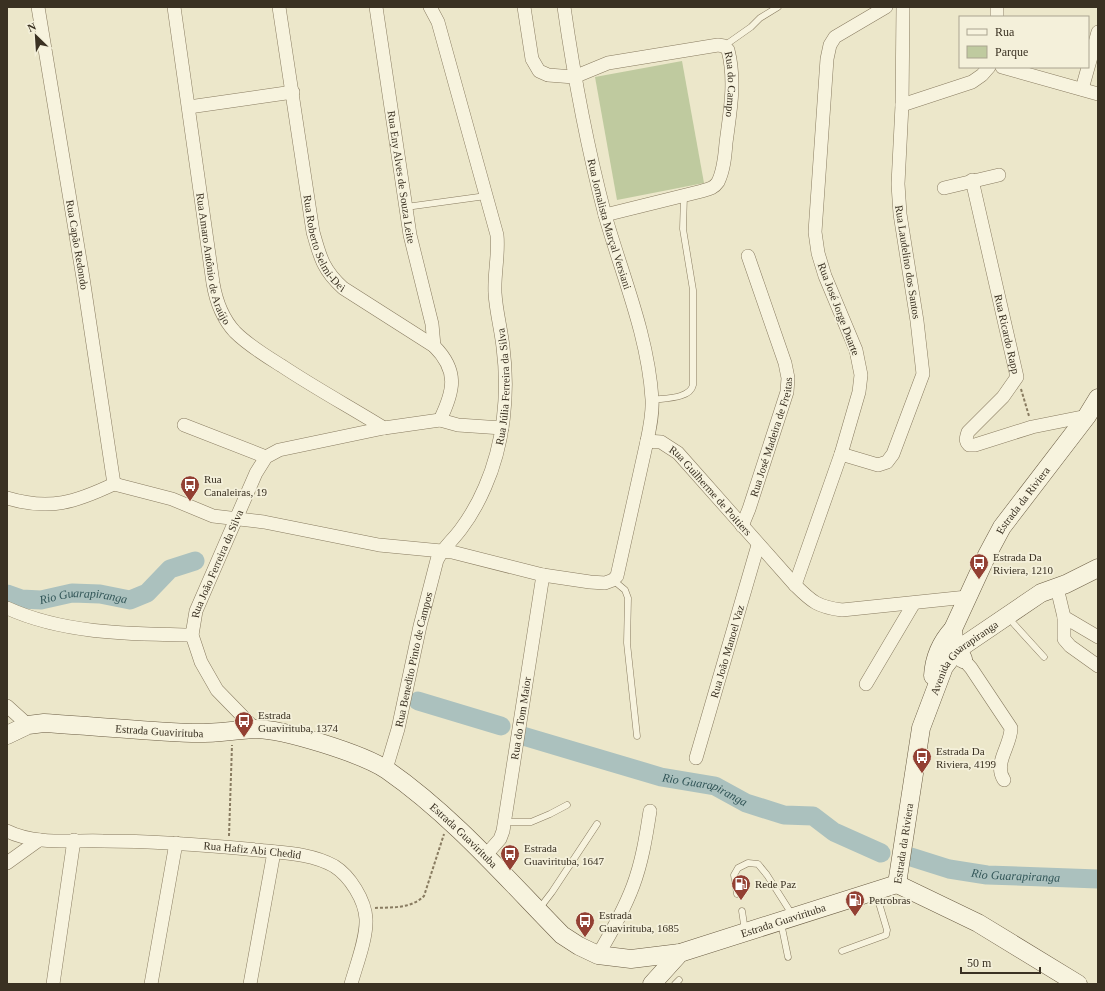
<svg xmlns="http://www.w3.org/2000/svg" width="1105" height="991" font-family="Georgia,serif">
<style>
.park{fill:#bfca9f}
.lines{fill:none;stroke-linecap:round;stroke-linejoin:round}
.river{stroke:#abc1be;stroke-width:19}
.lane-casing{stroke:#887b60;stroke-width:7}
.street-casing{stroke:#887b60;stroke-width:14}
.secondary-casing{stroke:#6a5c43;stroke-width:19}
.path{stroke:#887b60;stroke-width:2;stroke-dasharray:3 2;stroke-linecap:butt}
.lane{stroke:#f7f3de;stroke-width:6}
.street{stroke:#f7f3de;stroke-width:13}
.secondary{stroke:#f7f3de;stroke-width:18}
.labels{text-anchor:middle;stroke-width:3.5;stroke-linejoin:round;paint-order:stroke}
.street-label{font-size:11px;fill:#3a3122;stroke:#f4f0da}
.poi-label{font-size:11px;fill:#3a3122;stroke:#f4f0da;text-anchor:start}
.water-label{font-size:12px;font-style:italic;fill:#325658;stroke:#f4f0da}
</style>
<rect width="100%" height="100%" fill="#ece7ca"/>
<path class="park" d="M682,61L704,183L617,200L595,77Z"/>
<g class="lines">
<g class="river">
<path id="s1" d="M7,594L21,599L41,600L72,593L100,594L130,600L147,593L170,569L195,561"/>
<path d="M418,701L501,726"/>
<path id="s2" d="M523,736L661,777L715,786L746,803L784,815L813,816L834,832L881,853"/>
<path id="s3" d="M911,857L949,869L987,875L1098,879"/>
</g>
<defs>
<path id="lane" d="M724,46L751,27L760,18L778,7
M406,207L486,196
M652,400C664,398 690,399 693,385V290L683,229L684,195
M613,580L625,590L628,598L627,643L637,736
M1014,624L1044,657
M505,822H531L550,814L567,805
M737,894L734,875L738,868L748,863L758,864L767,875L793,916
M539,909L552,892L597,824
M742,911L745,931
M781,923L788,957
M842,951L886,935L887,930L876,893
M675,984L679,980"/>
<g id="street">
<path id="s4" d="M38,7L83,278L114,484"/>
<path id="s5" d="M174,7L213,283C216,301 222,318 235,332C249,346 266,356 282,366C315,388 350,407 384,428"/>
<path id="s6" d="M279,7L313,232C320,257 323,270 343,288L434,346C459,371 454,391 440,420"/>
<path id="s7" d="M376,7L410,235L432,324L434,346"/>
<path id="s8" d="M524,7L532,59L539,71L548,75L574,77L608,63L718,45L724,46L728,50C736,81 730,112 726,143C725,155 724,170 718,182C714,188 709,189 702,191L605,215"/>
<path id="s9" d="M564,7C574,77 587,146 605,215C622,275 648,335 652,399C653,413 650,427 647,441"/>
<path d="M997,17V7"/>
<path d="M1002,67L1098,94"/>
<path d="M1082,89L1098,32"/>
<path d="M902,105L972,82L982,75L989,67"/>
<path d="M189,107L293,92"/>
<path id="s10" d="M972,180L1017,377L1003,397L968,432C966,438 965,441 969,445H975L1032,427L1087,416"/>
<path d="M944,188L999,175"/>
<path d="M184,425L266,457"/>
<path d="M841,454L878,465L887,462L893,454L923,374L917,321L900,214L898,184L902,105L903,7"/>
<path id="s11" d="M114,484L172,499L213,516L264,522L379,545L452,552L543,575L590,582L605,583L613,580L617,576L647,441L661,442L678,453L795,585C812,602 818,607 842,610L967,597"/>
<path d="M7,498C50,511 76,502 114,484"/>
<path id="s12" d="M742,526L749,509L787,392L788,378L785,363L748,256"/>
<path d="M795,585L841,454L859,392L861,375L856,350L825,276L818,253L815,232L827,59L830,45L835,37L886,7"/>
<path d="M1058,592L1064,617V639L1070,646L1098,666"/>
<path d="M7,608C64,634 131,634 192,635"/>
<path d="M1064,617L1098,637"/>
<path d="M963,659L971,668L1011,728C1011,746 993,763 1004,780"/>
<path d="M866,684L914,603"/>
<path d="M7,706L28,725"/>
<path id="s13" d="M255,729L217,690L201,662L192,635L196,611L256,473L266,457L279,450L384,428L440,420L458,425L502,428"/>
<path id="s14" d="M696,758L758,545"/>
<path id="s15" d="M386,769L398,729L420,626L437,560C443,548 453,540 461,529C470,517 479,501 485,487C504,444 509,393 503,347C501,329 496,311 495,293C494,273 499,255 497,235L438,22L430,7"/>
<path id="s16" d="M7,831C35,845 72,840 103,841C154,841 206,845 257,850C283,853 311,853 334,866C350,876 365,900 366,919C367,938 356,966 351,984"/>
<path id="s17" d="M486,855L500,839L503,831L543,575"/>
<path d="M7,863L39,840"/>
<path d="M598,955C611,933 624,910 633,886C642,862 646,837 650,811"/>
<path d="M53,984L74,840"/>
<path d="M151,984L176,843"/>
<path d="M250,984L274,852"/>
</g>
<g id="secondary">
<path id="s18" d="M963,659L954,640L953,629L987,555L1002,527L1087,416L1098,398"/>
<path d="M933,676C934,659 941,642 953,629"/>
<path id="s19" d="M7,735L28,725L44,723C93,726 143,731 192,733C213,734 234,730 255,729C284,729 363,754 387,770C453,816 506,878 562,935L579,946L598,955L631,959L680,953L897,884"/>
<path id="s20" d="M897,884L921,728L944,667L957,650L1041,593L1066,584L1098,568"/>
<path d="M897,884L978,923L1078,984"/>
<path d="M652,984L680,953"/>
</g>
</defs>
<use href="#lane" class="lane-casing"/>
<use href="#street" class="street-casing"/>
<use href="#secondary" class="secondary-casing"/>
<path class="path" d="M1021,389L1029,416
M229,836L232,745
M375,908C392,907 411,909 424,896L444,834"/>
<use href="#lane" class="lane"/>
<use href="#street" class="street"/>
<use href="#secondary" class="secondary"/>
</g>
<defs>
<symbol id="bus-pin" viewBox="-11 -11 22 30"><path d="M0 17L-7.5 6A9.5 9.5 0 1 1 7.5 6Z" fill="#934033" stroke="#f4f0da"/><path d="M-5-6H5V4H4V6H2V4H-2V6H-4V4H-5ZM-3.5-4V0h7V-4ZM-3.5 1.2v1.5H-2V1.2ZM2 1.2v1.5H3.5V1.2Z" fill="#fff"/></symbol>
<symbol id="fuel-pin" viewBox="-11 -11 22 30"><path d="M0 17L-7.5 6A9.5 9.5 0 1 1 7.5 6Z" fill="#934033" stroke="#f4f0da"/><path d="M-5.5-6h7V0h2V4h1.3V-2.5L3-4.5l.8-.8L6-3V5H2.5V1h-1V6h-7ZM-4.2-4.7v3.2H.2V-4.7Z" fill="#fff"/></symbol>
</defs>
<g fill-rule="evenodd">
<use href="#bus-pin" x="179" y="474" width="22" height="30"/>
<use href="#bus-pin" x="968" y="552" width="22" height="30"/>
<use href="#bus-pin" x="233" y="710" width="22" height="30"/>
<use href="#bus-pin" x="911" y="746" width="22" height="30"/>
<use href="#bus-pin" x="499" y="843" width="22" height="30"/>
<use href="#fuel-pin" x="730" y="873" width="22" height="30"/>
<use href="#fuel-pin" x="844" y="889" width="22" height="30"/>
<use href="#bus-pin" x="574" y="910" width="22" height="30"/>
</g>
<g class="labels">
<g class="street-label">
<text dy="4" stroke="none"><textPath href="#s8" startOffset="297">Rua do Campo</textPath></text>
<text dy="4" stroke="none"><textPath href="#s7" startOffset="172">Rua Eny Alves de Souza Leite</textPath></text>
<text dy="4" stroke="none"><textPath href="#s9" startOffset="222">Rua Jornalista Marçal Versiani</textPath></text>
<text dy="4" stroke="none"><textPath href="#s6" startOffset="242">Rua Roberto Selmi-Dei</textPath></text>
<text dy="4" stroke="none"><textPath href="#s4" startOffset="241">Rua Capão Redondo</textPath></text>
<text dy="4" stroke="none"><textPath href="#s5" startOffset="255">Rua Amaro Antônio de Araújo</textPath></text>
<text transform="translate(908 262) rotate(81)" y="4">Rua Laudelino dos Santos</text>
<text transform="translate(839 309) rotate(69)" y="4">Rua José Jorge Duarte</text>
<text dy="4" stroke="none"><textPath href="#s10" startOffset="158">Rua Ricardo Rapp</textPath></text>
<text dy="4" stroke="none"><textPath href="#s15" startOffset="406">Rua Júlia Ferreira da Silva</textPath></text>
<text dy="4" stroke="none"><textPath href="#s12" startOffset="94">Rua José Madeira de Freitas</textPath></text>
<text dy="4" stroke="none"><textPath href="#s11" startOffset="739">Rua Guilherme de Poitiers</textPath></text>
<text dy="4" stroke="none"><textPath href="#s18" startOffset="179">Estrada da Riviera</textPath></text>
<text dy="4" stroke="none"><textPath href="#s13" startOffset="191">Rua João Ferreira da Silva</textPath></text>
<text dy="4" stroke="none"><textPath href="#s14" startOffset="111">Rua João Manoel Vaz</textPath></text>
<text dy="4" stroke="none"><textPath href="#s20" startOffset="243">Avenida Guarapiranga</textPath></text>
<text dy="4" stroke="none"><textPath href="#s15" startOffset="113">Rua Benedito Pinto de Campos</textPath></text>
<text dy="4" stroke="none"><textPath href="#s17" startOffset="144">Rua do Tom Maior</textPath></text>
<text dy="4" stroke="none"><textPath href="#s19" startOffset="155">Estrada Guavirituba</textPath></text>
<text dy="4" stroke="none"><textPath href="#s19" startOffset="491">Estrada Guavirituba</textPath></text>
<text dy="4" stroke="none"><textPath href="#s20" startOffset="41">Estrada da Riviera</textPath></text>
<text dy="4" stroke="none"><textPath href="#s16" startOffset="247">Rua Hafiz Abi Chedid</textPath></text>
<text dy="4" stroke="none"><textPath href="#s19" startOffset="863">Estrada Guavirituba</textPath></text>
</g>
<g class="poi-label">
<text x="204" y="483">Rua<tspan x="204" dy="13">Canaleiras, 19</tspan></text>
<text x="993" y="561">Estrada Da<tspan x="993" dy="13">Riviera, 1210</tspan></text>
<text x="258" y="719">Estrada<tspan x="258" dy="13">Guavirituba, 1374</tspan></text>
<text x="936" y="755">Estrada Da<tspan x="936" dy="13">Riviera, 4199</tspan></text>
<text x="524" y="852">Estrada<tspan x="524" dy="13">Guavirituba, 1647</tspan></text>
<text x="755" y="888">Rede Paz</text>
<text x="869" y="904">Petrobras</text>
<text x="599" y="919">Estrada<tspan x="599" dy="13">Guavirituba, 1685</tspan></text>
</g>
<g class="water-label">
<text dy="4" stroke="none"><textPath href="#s1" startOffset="78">Rio Guarapiranga</textPath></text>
<text dy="4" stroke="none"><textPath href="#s2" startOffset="190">Rio Guarapiranga</textPath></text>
<text dy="4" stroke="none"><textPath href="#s3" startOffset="107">Rio Guarapiranga</textPath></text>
</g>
</g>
<rect width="1105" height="991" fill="none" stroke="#3a3122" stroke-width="16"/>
<rect x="959" y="16" width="130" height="52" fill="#f4f0da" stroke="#aaa490"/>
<rect x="967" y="29" width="20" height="6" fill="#f7f3de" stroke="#aaa490"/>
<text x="995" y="36" font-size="12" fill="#3a3122">Rua</text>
<rect x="967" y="46" width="20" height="12" fill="#bfca9f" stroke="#aaa490"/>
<text x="995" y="56" font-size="12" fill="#3a3122">Parque</text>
<g transform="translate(36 36) rotate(335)" stroke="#f4f0da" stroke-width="3" paint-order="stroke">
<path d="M0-3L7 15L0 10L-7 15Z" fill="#3a3122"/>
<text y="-6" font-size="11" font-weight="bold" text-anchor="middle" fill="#3a3122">N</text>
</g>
<path d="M961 967v6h79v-6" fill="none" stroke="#3a3122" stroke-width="2"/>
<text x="967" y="967" font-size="12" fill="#3a3122" stroke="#f4f0da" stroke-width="3" paint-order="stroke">50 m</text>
</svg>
